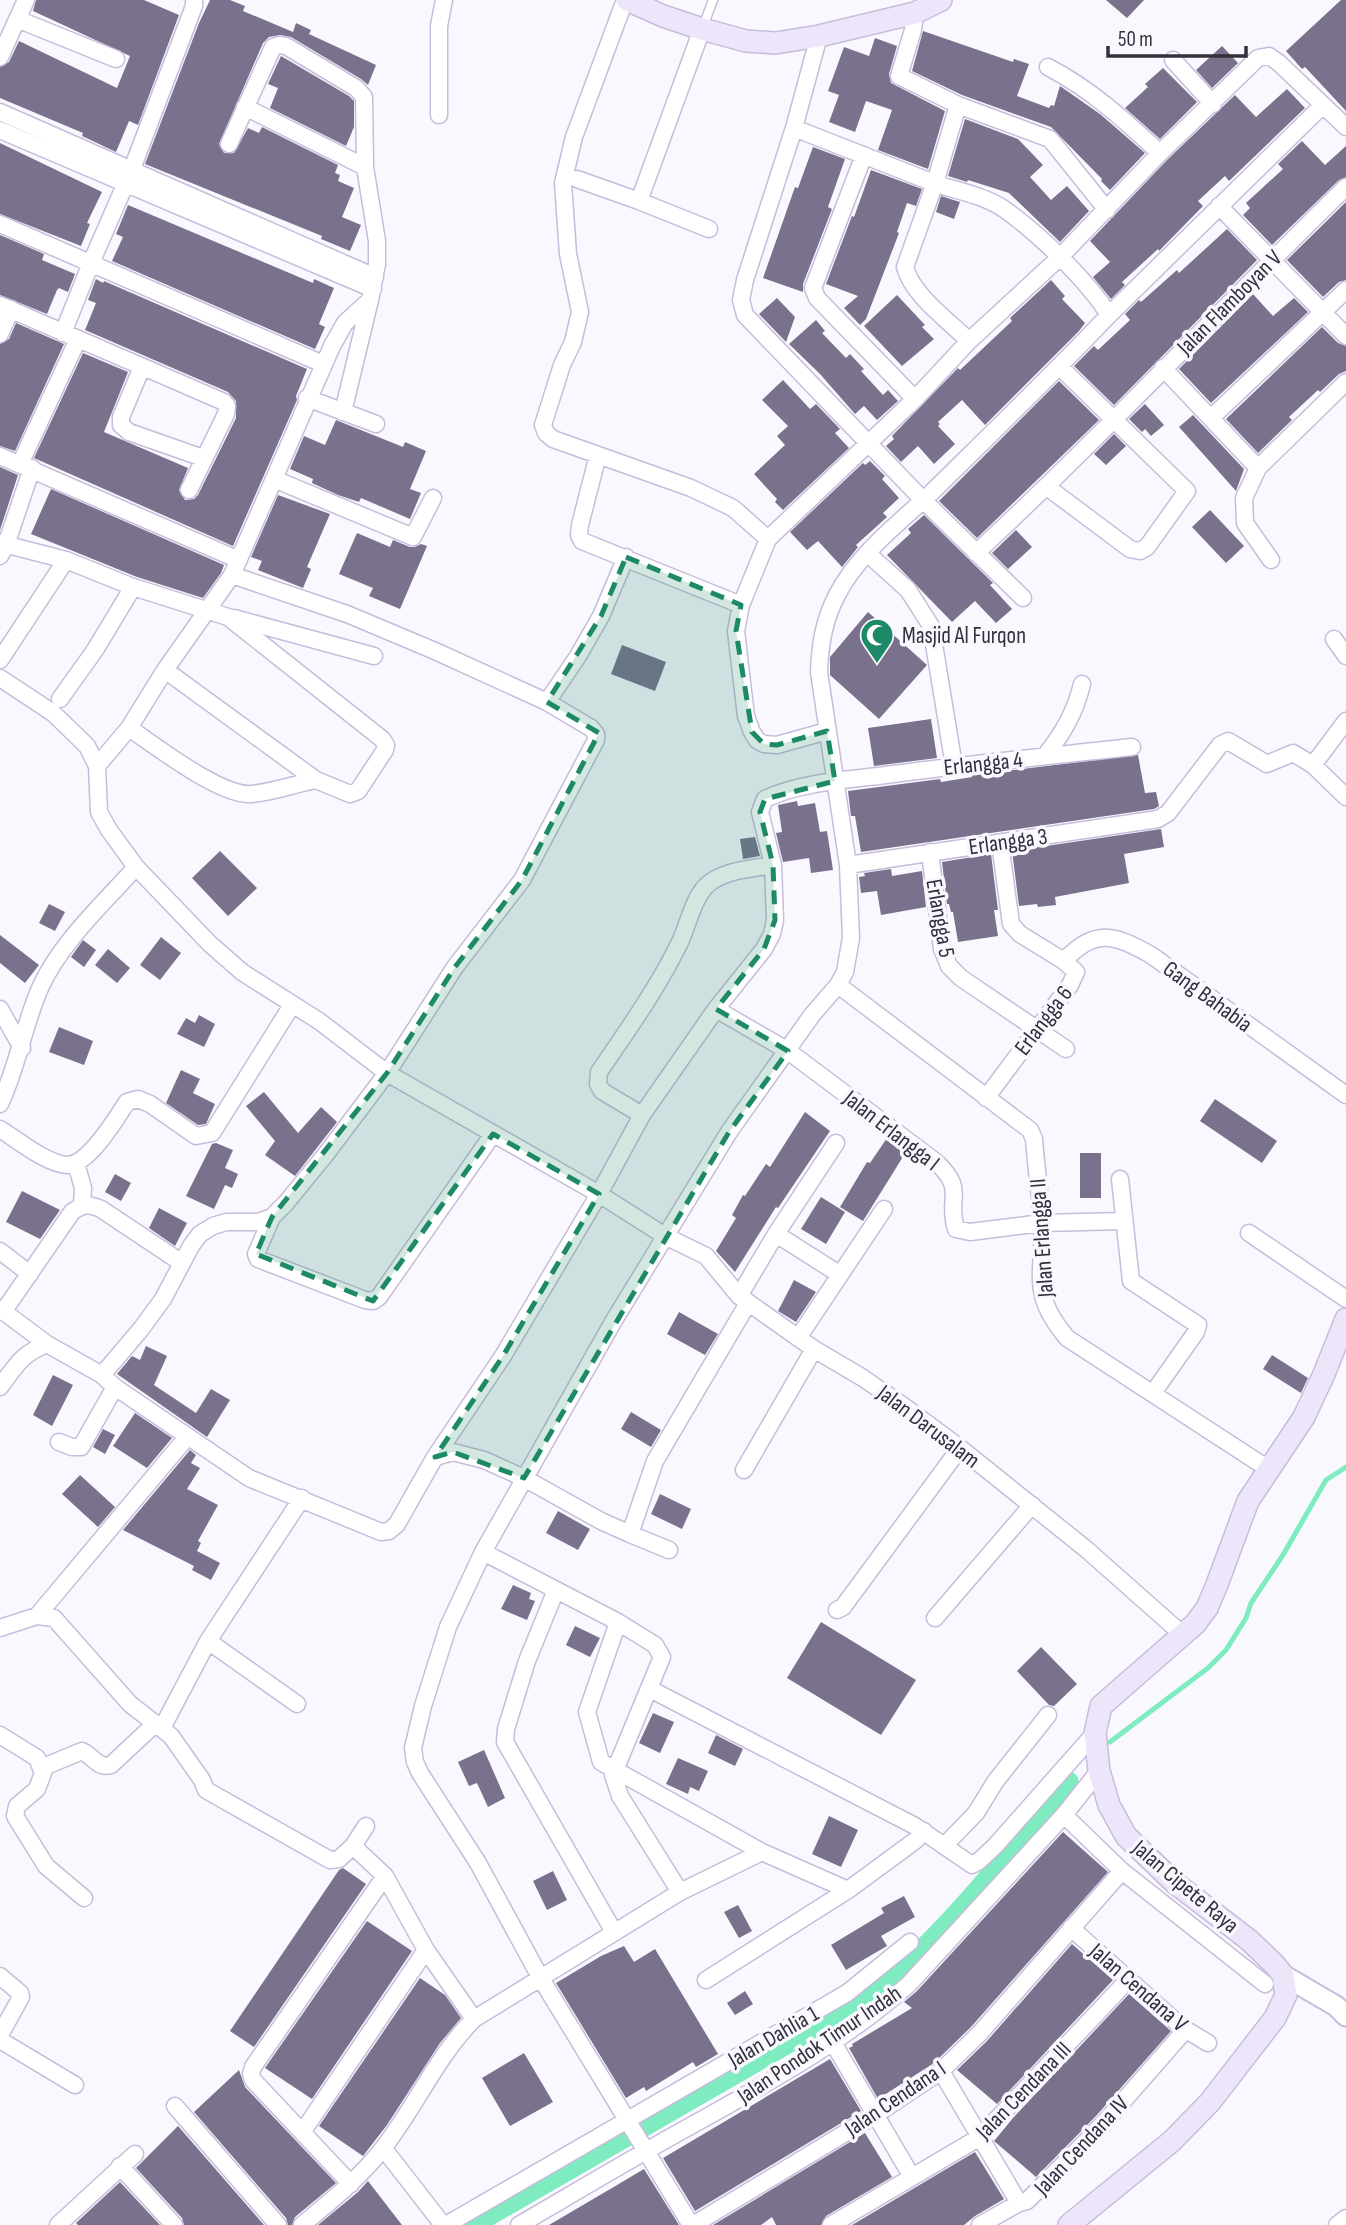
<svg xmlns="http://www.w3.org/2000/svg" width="1346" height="2225" font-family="'Sofia Sans Condensed',sans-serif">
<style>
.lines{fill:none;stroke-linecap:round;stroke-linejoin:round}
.stream{stroke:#7eebc0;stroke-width:5}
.canal{stroke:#7eebc0;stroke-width:19}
.building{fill:#7a718d}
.service-casing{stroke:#c7bcdb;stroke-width:11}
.minor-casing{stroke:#c7bcdb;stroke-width:19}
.tertiary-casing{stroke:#c7bcdb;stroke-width:23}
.secondary-casing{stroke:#c7bcdb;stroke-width:24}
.service{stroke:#fff;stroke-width:8}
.minor{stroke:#fff;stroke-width:16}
.tertiary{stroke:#fff;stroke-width:19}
.secondary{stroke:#ede6fa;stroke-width:21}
.marked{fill:#1e8966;fill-opacity:0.2;stroke:#1e8966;stroke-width:5;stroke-dasharray:14 9;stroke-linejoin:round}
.labels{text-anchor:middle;stroke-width:7;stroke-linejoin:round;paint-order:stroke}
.street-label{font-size:23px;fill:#342f3b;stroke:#faf8ff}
.poi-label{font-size:23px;fill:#342f3b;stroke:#faf8ff;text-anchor:start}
</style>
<rect width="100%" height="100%" fill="#faf8ff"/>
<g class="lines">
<path class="stream" d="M1110,1742L1208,1668L1226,1650L1246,1618L1251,1603L1283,1555L1326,1480L1346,1467"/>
<path class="canal" d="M474,2225L868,1998C944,1935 1006,1856 1069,1781"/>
</g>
<path class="building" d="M36,0H144L179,15L138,125L129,121L116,152L82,136L83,133L0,98V67L9,62L19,41L117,88L130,56L33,11Z
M210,0H230L245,6L243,11L293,32L296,23L311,30L309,34L376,65L368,85L361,79L291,37L280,35L269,37L263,43L219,144L224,153H234L248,128L259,133L262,127L338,165L335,173L340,175L338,181L354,188L342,217L361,225L350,251L321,239L322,236L145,164L199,23Z
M1106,0H1144L1127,18Z
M1341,0H1346V111L1305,67L1302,69L1286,51Z
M923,31L1013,62L1014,59L1029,64L1017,96L1049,108L1051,105L1054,106L1060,86L1100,114L1145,153L1110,190L1101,181L1102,179L1051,127L962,95L912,71Z
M875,38L897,46L889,74L891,83L945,111L928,169L878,150L892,110L866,101L855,132L829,122L839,95L828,91L844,47L869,56Z
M1222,46L1238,63L1212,88L1196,70Z
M281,56L349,96L354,101V127L346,146L270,108L278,88L268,84Z
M1163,68L1197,102L1160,139L1125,108L1148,87L1145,84Z
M1287,89L1305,108L1229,181L1225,176L1198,201L1203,206L1159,251L1158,249L1122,282L1125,285L1111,299L1093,277L1110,262L1090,241L1167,160L1235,95L1256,117Z
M965,119L1018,139L1043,165L1030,177L1051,200L1067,186L1089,211L1060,242L1009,193L968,180L967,182L948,176Z
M1302,141L1325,165L1346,146V177L1339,180L1272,245L1243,215L1250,208L1246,203L1283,169L1278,164Z
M0,143L102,192L87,223L90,224L81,246L0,214Z
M813,147L845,159L828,207L832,209L803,284V292L763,278L795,187L798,188Z
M871,170L922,189L916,206L907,203L897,232L899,233L866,319L860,325L844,308L858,296L826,284L852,216L854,217Z
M941,196L960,202L954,219L936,212Z
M1346,202V280L1339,282L1323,297L1287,260Z
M128,205L313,283L314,279L334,288L319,324L325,327L315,349L112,261L123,237L116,234Z
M1227,229L1257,260L1114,405L1074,366L1094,346L1098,350L1130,320L1125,314L1139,300L1141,302L1177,270L1179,273Z
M0,235L44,254L42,260L75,274L68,292L59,288L57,290L47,314L0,295Z
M96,279L103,283L104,281L307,369L296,396L297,400L233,546L34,458L83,353L128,372L104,432L188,468L179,490L185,500L194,499L198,495L236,418V401L228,392L85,330L96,303L88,300Z
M1051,280L1065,296L1062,299L1085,323L1079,331L985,425L962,400L938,422L940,424L938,426L955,444L934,464L918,446L901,462L886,446L894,439L892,436L958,368L960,370L1012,321L1010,318Z
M1253,294L1273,316L1294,298L1308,312L1211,403L1179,369Z
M897,295L925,325L922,327L934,339L902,366L864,326Z
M777,298L795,317L786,342L759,314Z
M816,320L825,331L822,333L846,358L850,354L864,369L861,371L883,395L888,390L898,401L877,420L864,406L855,414L820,374L789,344Z
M16,323L64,344L15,451L0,446V344L9,339Z
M1322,327L1338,343L1346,346V371L1339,374L1320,392L1318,390L1289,417L1292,420L1258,453L1226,419Z
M783,380L810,409L816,404L840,429L835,433L849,448L783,510L775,502L777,499L754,474L785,445L777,436L788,426L762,400Z
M1059,381L1099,420L977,538L939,501Z
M1145,404L1164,425L1151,436L1145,429L1142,432L1129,419Z
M1193,415L1244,469L1236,491L1179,427Z
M336,420L403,447L405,442L426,451L410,489L421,493L410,519L361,498L359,502L338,495L312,483L313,479L290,469L304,436L325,445Z
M1114,434L1126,446L1106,465L1094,454Z
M870,461L885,476L882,479L899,498L883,513L887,517L856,545L858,547L842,567L818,541L807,550L790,532L863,463L865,465Z
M0,467L18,475L0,530Z
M51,489L224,565L221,573L203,598L137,577L31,534Z
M278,495L330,514L307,567L311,569L303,588L258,570L262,561L251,557Z
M1210,510L1244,546L1226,563L1192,527Z
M924,515L993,583L990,585L1012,609L996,623L975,601L952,622L887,555L911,533L908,529Z
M1016,530L1032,547L1008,569L992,553Z
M357,533L390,547L393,540L410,547H415L421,544L427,546L400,609L369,596L373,588L339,574Z
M868,612L927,665L879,719L830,675V657Z
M622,645L666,662L655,691L611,674Z
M931,719L937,758L874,766L868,728Z
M1138,755L1145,793L1156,792L1159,806L1154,809L861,852L855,816H851L848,791L940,779L941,782L972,777V775Z
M797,801L798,806L815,803L820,832L827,831L833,870L811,873L809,858L783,862L776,833L782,832L778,805Z
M1161,829L1164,847L1124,854L1129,883L1055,897L1056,905L1038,907L1037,904L1019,906L1012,851Z
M755,837L760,856L743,859L740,839Z
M220,851L257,888L228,916L192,878Z
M991,854L998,910H994L998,936L958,942L953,912H951L949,904H947L942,862Z
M891,869L892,876L922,871L926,907L881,915L877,891L861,893L859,877L865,876L864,873Z
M49,904L65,912L55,931L39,923Z
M0,935L39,965L25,983L0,963Z
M161,937L181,953L160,980L140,965Z
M83,940L96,950L84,967L71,957Z
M108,949L130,968L117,983L95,965Z
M199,1015L215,1024L204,1047L177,1034L186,1018L195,1023Z
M59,1027L93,1041L84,1065L49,1052Z
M181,1070L200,1079L193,1093L215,1104L206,1124L198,1125L166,1103Z
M264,1092L298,1133L321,1107L337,1122L295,1176L265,1155L275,1141L246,1106Z
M1215,1099L1277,1141L1262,1163L1200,1121Z
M805,1112L830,1131L778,1208L776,1207L735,1272L716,1251L736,1218L732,1215L743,1195L745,1196L766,1164L770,1167Z
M887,1138L906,1152L863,1221L840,1207L867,1162L870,1163Z
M216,1143L233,1150L225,1168L238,1174L232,1188L225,1185L214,1209L186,1196L212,1144Z
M1080,1153H1101V1198H1080Z
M115,1174L131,1183L121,1201L105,1192Z
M22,1191L60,1210L40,1239L6,1222Z
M821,1197L845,1212L826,1244L801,1229Z
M159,1208L187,1223L175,1246L149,1228Z
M794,1280L816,1292L796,1322L778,1311Z
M679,1312L718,1334L705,1355L667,1334Z
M146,1346L167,1356L154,1385L196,1413L211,1389L230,1400L207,1437L117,1374L132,1356L140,1360Z
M1272,1355L1308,1378L1301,1393L1263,1369Z
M53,1375L73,1385L52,1426L33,1415Z
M631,1412L661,1430L651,1447L621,1429Z
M135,1413L172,1438L147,1468L113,1446Z
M103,1429L115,1435L105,1454L93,1447Z
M190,1450L196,1455L191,1463L200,1468L187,1489L218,1505L198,1541L201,1543L197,1551L220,1563L211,1580L192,1570L194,1566L123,1530Z
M80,1475L115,1507L98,1527L62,1494Z
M660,1494L691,1509L682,1529L651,1514Z
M558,1511L590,1529L578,1550L546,1533Z
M513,1585L531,1593L529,1599L535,1601L527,1620L501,1609Z
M821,1622L916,1680L881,1735L787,1678Z
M575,1626L600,1638L590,1657L566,1645Z
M1041,1647L1077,1684L1054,1706L1049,1705L1017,1671Z
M653,1713L674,1722L660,1753L639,1743Z
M716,1735L743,1749L735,1766L708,1753Z
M484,1750L505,1798L488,1807L477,1783L469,1786L458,1762Z
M678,1758L708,1771L699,1791L690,1787L688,1794L666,1784Z
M829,1816L858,1830L841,1867L812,1854Z
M1063,1832L1108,1872L971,2027L934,2063L878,2099L849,2048L853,2046L852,2044L912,2008L904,2002L917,1991Z
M343,1868L366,1884L254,2047L230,2031L339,1870Z
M553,1871L567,1900L547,1910L533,1881Z
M904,1896L915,1917L881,1936L887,1946L846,1970L831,1945L884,1913L881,1908Z
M738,1905L752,1931L739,1938L724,1912Z
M367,1921L412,1951L312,2099L265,2068Z
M1072,1944L1113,1980L997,2104L957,2070L987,2041Z
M624,1946L634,1962L655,1949L718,2054L696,2067L693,2062L646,2091L644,2087L626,2098L556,1983L601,1956Z
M420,1978L445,1995L461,2018L440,2043L387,2125L363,2156L319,2126Z
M745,1991L753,2004L735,2015L727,2003Z
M1129,1994L1171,2031L1096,2116L1036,2177L994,2141L1013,2118Z
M524,2053L553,2102L510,2126L482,2078Z
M830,2059L861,2111L695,2211L663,2158Z
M239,2070L245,2087L336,2183L295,2217L292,2225H288L286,2218L194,2112Z
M178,2126L264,2225H184L182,2218L136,2168Z
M865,2133L892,2177L826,2216L821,2225H776L772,2217L761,2225H713Z
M975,2152L1004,2199L975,2216L964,2225H852Z
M644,2169L679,2225H549L617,2185Z
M368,2181L402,2225H318L358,2192Z
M120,2182L160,2225H78L76,2223Z"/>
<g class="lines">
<defs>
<path id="service" d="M702,29L713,0"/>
<path id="minor" d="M625,0L574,137L563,183L568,254L580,312L573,342L562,365L543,425L546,433L553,439L691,488L733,508L768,539
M915,13L913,30L899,76L958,105L1050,139L1107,210
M17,19L116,59
M702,29L639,201L709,229
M0,57L26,0
M1173,60L1213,104
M1048,67C1092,90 1123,119 1160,153
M958,105L935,183L905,267C912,295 949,321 969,341
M245,107L365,167
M0,112L375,277
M439,115V26L444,0
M794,128L745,280L741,300L745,315L923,500L1023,598
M0,130L373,289
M229,144L273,47L279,45L286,46L356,88L364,97L365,167L377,241V264L370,300L343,412
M864,155L813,288L817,298L915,399
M577,179L639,201
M1219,206L1346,336
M0,224L323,364
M0,305L224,402L227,406L226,414L189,490
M1109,315L1323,105
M63,333L91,263L132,169L194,6V0
M0,334L11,309
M142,367L121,417V425L129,432L203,458
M1163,368L1258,468
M307,398L376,424
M1211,418L1346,290
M598,455L580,525L579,535L582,541L741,605
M0,456L239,560
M20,464L78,339
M274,479L413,537L433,498
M1047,487L1130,549L1140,551L1147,547L1187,491L1060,367
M0,543L66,560L133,587L228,617L382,739L386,745L385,750L358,791L350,794L316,780L165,670
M867,553L908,590L931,626L954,766
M976,553C1103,435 1222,308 1346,187
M0,556L6,545L32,468
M1271,560L1245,523L1244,498L1258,468L1346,382
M234,618L374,656
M1334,639L1346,656
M0,660L66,560
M0,678L53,713L87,746L97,766L99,812L109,830L136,867L210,944L242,972L319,1021L387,1073L599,1194L665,1236L706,1256L739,1296L814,1349L863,1378L902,1405L960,1448L1086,1549L1182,1634
M60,699L95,650L133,587
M547,702L578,656L601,616L626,557
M129,728C156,746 221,797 252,794C273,792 295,784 316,780
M827,731L777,745L764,744L757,740L752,732L746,716L736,631L741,605L768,539L915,399L969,341L1059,258L1160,153L1258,58L1269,56L1279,63L1346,127
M1045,756C1063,733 1075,713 1082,684
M1313,765L1346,721
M97,766L129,728L165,670L232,575L332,346L345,323L370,300
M930,852L942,949L949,966L961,978L1066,1049
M848,865L1158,819L1168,813L1220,745L1228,741L1267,764L1293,753L1313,765L1346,797
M1064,961C1095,927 1115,935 1151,955L1346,1095
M838,985L1030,1130L1034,1139C1036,1166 1040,1194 1042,1221C1045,1275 1028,1291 1067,1338L1270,1470
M0,1009L22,1048
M716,1009L788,1051L936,1162C967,1191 946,1197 956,1229L970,1232L1042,1223L1124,1221
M986,1098L1070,985L1076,972L1064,961L1020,934L1011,924L1000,843
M0,1104C18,1066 24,1023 41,986C61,942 104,903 136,867
M642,1115L602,1091L598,1084L599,1072C627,1031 657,989 679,944C688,926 692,901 706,886C722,870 752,869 773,865
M0,1129C16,1139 48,1165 68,1165C89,1164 116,1119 127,1102L138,1099L150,1104L196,1136L212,1133L292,1005
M76,1163L83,1188L82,1205
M1120,1179L1131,1281L1198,1325L1196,1332L1153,1393
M272,1217L256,1254L258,1259L365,1300L373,1301L379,1297L493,1134
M1249,1233L1346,1299
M776,1234L839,1274
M0,1251L30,1274
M739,1296L776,1234L836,1143
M0,1309L47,1344
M3,1312L72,1212C83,1204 89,1204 101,1209L182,1263
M798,1338L884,1209
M102,1375L141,1329L163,1299L191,1246L200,1234L213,1226L226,1222H258L272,1217L286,1203L326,1154L387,1073L455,967L522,880L596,740V734L591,728L547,702L435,651L347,614L232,575
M0,1387C16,1366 21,1354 47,1344L102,1375L115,1387L249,1478L381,1532L389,1531L397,1524L435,1457L503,1356L599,1194L642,1115L716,1009L764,949L772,934L775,920L773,865L760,812L765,799C801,782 847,780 886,775C968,764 1050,756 1132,747
M59,1442L72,1447H81L115,1387
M435,1457L453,1452L484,1460L524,1478L601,1521L630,1534
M744,1470L814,1349
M669,1550L630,1534L655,1461L748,1303
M483,1552L618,1622L655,1645L662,1657L613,1775L620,1796L680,1892
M556,1590L527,1661L506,1729L505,1742L614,1932
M837,1610L843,1607L960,1448
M37,1616L187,1437
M935,1618L1032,1505
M618,1622L587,1712L601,1762L762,1852L848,1890
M0,1628L37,1616L54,1618L130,1704L171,1736L202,1780L206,1790L330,1860L339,1859L353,1846
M208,1641L297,1704
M650,1689L915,1826L972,1865L979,1861L995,1846L1095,1733
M162,1728L208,1641L302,1498
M0,1735L37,1758L43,1773L37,1789L17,1806L15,1816L46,1866L84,1898
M41,1768L82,1751C93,1756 98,1769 111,1765L156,1723
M1064,1815L1122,1871L1265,1984
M366,1826L353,1846L385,1876L426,1950L474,2019
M945,1845L976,1813L995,1782L1048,1715
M1071,1928L1183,2028L1208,2043
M0,1976L20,1993L21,1997L0,2035
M706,1980L848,1890L916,1840L924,1831
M0,2040L75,2085
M832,2041L912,2177
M941,2071L1019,2203
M175,2106L278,2225
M303,2131L426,1950
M384,2149L443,2225
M120,2166L174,2225
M351,2184L253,2080L251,2074L253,2067L385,1876
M58,2225L135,2154
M302,2225C331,2201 361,2177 384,2147C416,2106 437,2056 474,2019L680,1892L762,1852
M446,2225L847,1993L910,1942
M519,2225C574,2193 629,2160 685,2129C762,2086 843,2043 909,1984L1064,1815L1099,1771
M691,2225L540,1977L478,1863L420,1773L415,1762L413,1748L423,1706L448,1627L483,1552L613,1322L729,1132L812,1015L838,985L845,972L851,938L848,865L819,672C820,644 824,620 837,595C858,554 898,524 931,493C991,434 1051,376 1109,315C1087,280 1038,233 1004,209C983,195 957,191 934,183C887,165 841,146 794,128L819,36
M693,2225L875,2115L941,2071L979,2034L1122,1871
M831,2225L980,2137L1128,1980
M980,2225L1019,2203L1027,2201L1104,2123L1181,2035L1183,2028
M1337,2225L1346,2218"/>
<path id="tertiary" d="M1283,1975L1336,2006L1346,2016"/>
<path id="secondary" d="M627,0L663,16L702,29L746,41L776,43L819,36L915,13L941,0
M1069,2225L1172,2141L1210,2102L1275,2018L1286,1995L1283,1975L1275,1965L1249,1940L1175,1883L1126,1836L1109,1805L1099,1771L1095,1733L1101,1706L1195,1624L1207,1608L1216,1587L1248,1501L1304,1417L1324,1374L1346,1319"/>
</defs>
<use href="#service" class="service-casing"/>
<use href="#minor" class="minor-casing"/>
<use href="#tertiary" class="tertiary-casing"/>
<use href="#secondary" class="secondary-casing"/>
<use href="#service" class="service"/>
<use href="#minor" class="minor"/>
<use href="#tertiary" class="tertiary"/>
<use href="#secondary" class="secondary"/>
</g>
<path class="marked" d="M626,557L741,605L736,631L752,732L764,744L777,745L827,731L835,781L765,799L760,812L773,865L775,920L764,949L716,1009L788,1051L729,1132L524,1478L453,1452L435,1457L503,1356L599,1194L493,1134L373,1301L256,1254L272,1217L387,1073L455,967L522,880L599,733L547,702L601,616Z"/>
<defs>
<symbol id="mosque-pin" viewBox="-11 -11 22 30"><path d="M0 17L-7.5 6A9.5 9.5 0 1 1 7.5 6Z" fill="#1e8966" stroke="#faf8ff"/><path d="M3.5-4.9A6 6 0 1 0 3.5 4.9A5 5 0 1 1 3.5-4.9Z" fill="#fff"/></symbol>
</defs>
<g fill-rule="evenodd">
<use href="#mosque-pin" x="858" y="616" width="38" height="52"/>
</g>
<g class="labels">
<g class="street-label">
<text transform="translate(1229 302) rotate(-45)" y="8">Jalan Flamboyan V</text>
<text transform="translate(983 763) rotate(-6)" y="8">Erlangga 4</text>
<text transform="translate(1008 841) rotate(-8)" y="8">Erlangga 3</text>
<text transform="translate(941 918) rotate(80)" y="8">Erlangga 5</text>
<text transform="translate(1208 996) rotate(36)" y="8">Gang Bahabia</text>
<text transform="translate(1043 1020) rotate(-53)" y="8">Erlangga 6</text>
<text transform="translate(892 1130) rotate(38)" y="8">Jalan Erlangga I</text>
<text transform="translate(1041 1238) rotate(-94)" y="8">Jalan Erlangga II</text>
<text transform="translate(929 1426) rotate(37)" y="8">Jalan Darusalam</text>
<text transform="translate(1186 1886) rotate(40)" y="8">Jalan Cipete Raya</text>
<text transform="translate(1139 1987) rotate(41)" y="8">Jalan Cendana V</text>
<text transform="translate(773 2036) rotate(-30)" y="8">Jalan Dahlia 1</text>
<text transform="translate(819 2044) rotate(-34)" y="8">Jalan Pondok Timur Indah</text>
<text transform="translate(1023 2090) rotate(-46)" y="8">Jalan Cendana III</text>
<text transform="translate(895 2098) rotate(-34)" y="8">Jalan Cendana I</text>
<text transform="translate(1081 2145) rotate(-47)" y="8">Jalan Cendana IV</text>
</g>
<g class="poi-label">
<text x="902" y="643">Masjid Al Furqon</text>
</g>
</g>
<path d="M1108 46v10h138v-10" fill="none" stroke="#342f3b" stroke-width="3.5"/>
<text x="1118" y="46" font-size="21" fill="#342f3b" stroke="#faf8ff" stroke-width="5" paint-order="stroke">50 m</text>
</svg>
